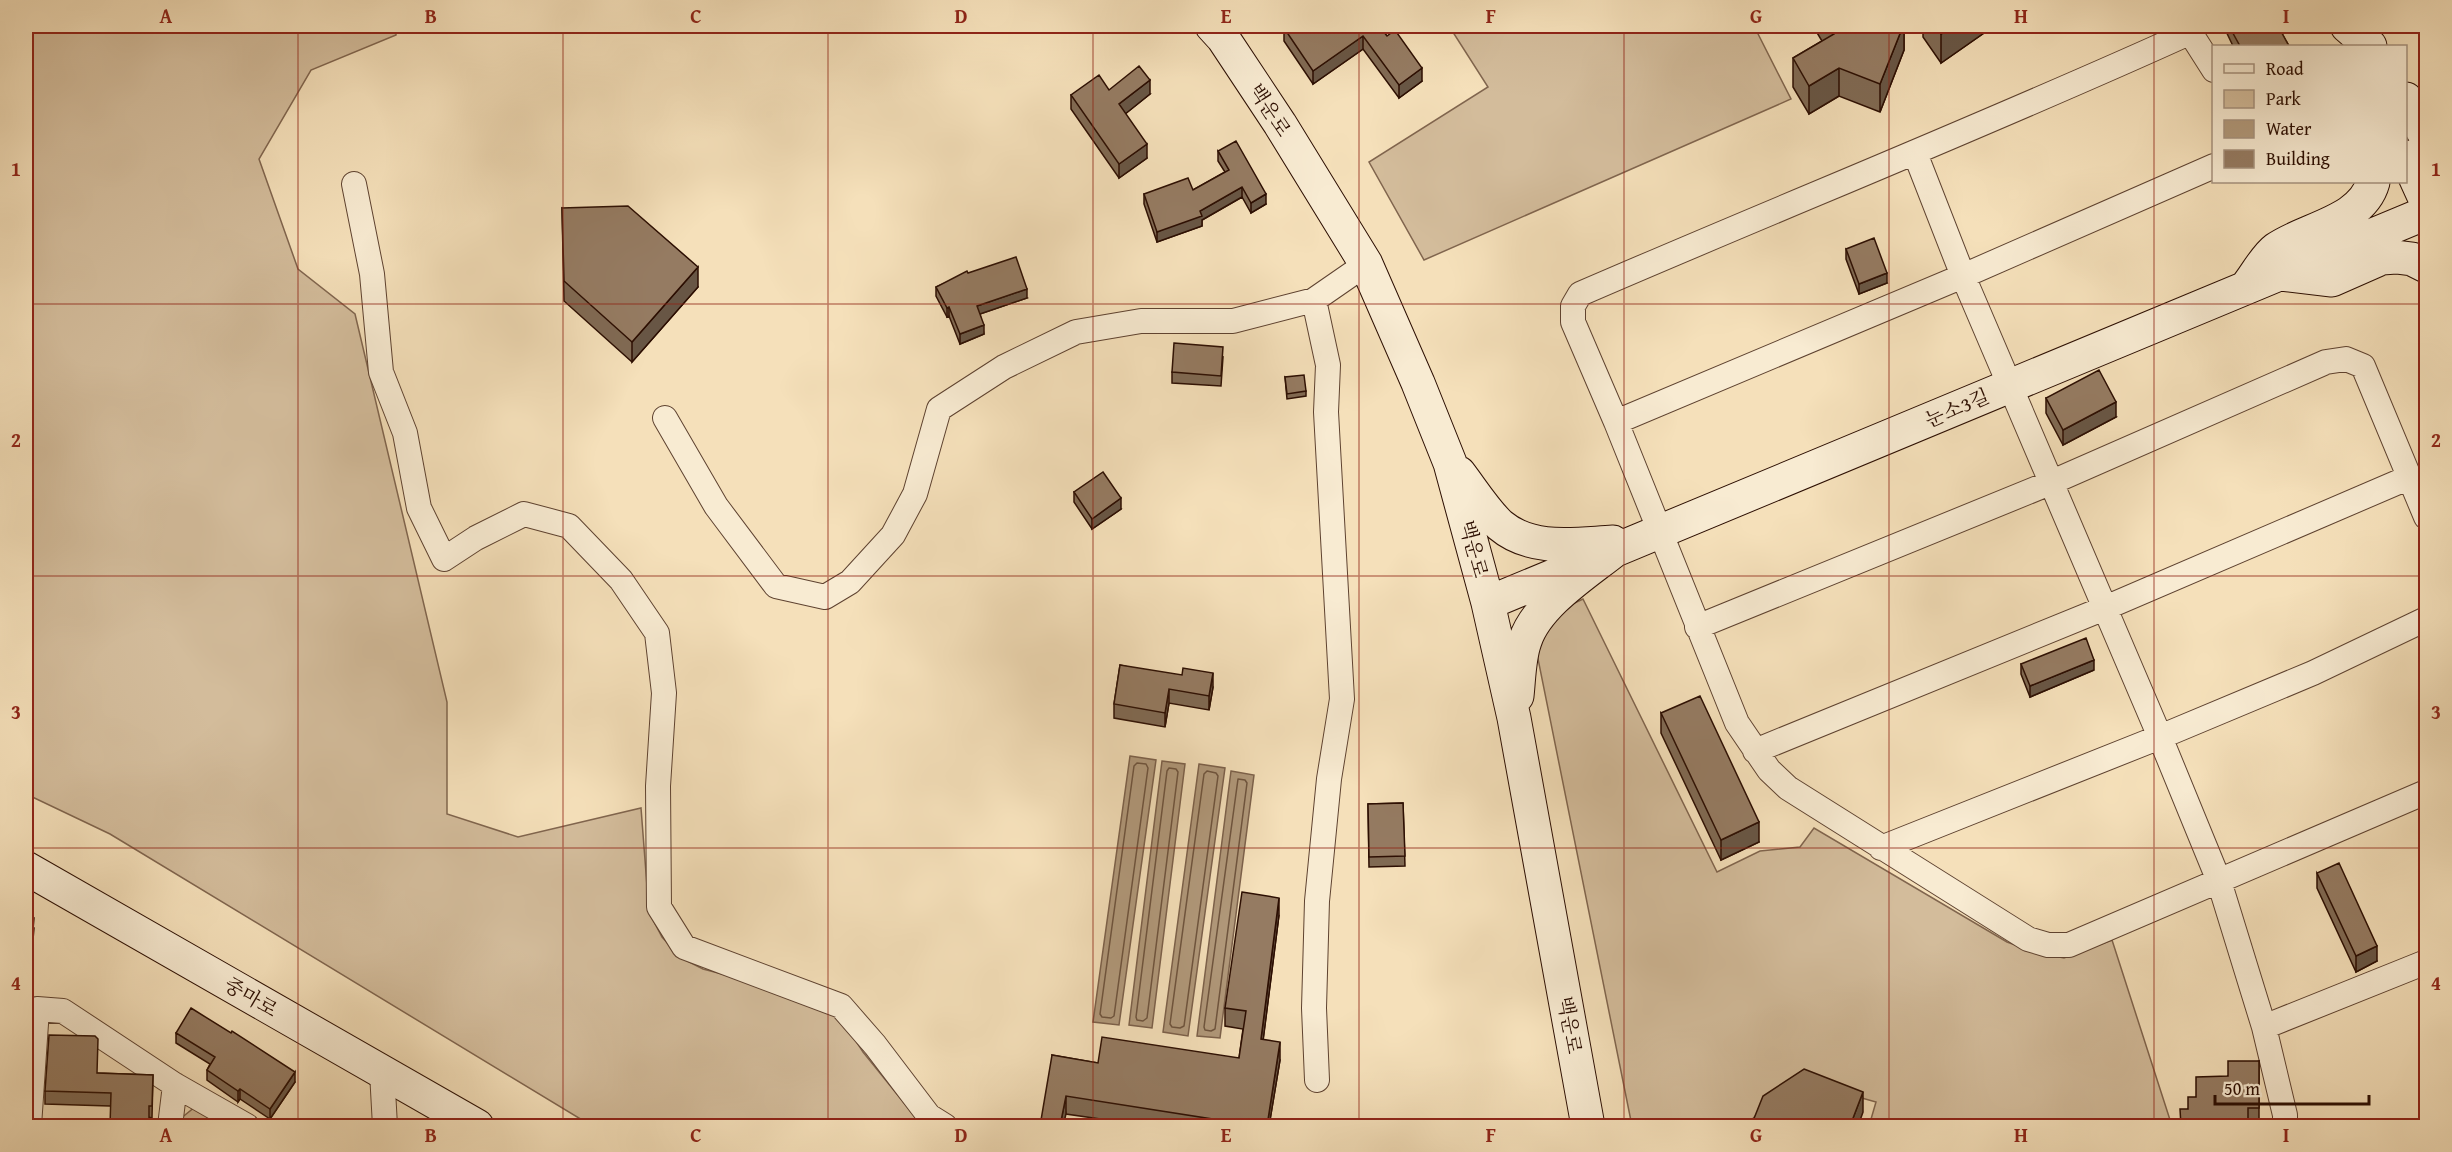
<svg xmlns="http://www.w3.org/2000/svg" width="2452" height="1152" font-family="'Gentium Book Plus','Noto Serif KR',serif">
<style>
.green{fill:#d3bc9b;stroke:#80654e;stroke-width:1.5}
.water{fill:#b1997b;stroke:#7c614b;stroke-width:1.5}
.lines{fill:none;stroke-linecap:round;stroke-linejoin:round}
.shore{stroke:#6e543e;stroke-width:1.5}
.street-casing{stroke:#5e4230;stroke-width:26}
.secondary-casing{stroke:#2c0e02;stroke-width:35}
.street{stroke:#f8ebd2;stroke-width:24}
.secondary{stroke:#f8ebd2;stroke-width:33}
.wall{fill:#806a54;stroke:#2c0e02;stroke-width:1.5}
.shaded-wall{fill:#685645;stroke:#2c0e02;stroke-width:1.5}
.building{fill:#957b62;stroke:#2c0e02;stroke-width:1.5}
.grid{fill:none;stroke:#8f2418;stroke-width:1.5;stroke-opacity:0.55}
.labels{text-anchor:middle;stroke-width:5;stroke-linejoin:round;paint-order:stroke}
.street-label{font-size:20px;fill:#2c0e02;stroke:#f8ebd2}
.neatline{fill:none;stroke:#8f2418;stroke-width:2}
.grid-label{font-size:20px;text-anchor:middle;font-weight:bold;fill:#8f2418}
</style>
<rect width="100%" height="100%" fill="#f5e0ba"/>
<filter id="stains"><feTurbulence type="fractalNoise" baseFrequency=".00333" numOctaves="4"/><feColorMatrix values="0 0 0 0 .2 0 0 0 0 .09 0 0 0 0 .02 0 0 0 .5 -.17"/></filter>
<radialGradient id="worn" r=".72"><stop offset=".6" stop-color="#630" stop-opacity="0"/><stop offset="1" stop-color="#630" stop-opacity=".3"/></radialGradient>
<path class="green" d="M26,26H396V35L311,70L259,159L298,269L355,314L447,702V814L518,837L641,808L649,912L662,937L681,958L703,969L776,988L837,1012L863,1052L917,1119L927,1126H592L110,834L26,794Z
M1449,26H1754L1791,99L1424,260L1369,162L1488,87Z
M1583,599L1717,872L1760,851L1800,847L1814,828L2007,942L2035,952L2064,958L2112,940L2172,1126H1869L1876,1102L1802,1081L1757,1114L1746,1126H1632L1535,644L1564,608Z
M195,1107L228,1126H180V1119Z"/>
<path class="water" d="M1130,756L1156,760L1119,1025L1093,1022Z
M1162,761L1185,764L1152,1028L1129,1025Z
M1199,764L1225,768L1188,1036L1163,1032Z
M1231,771L1254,775L1220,1038L1197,1036Z"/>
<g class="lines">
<path class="shore" d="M1137,763L1146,764L1148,768L1114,1016L1111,1018L1102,1017L1100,1014L1134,766Z
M1169,768L1176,769L1178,772L1147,1018L1143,1021L1137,1020L1136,1017L1167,771Z
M1207,771L1216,773L1218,776L1184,1026L1180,1028L1172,1027L1170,1024L1204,774Z
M1238,779L1245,780L1247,783L1215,1029L1211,1031L1205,1030L1204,1027Z"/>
<defs>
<path id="street" d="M2186,26L2214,70
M2191,32C1989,124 1783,206 1580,294L1573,306V322L1616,422L1737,723L1769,770L1788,788L2028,939L2048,945H2069L2426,792
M1915,153L1963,276L2160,737L2219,881L2264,1027L2285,1115V1126
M354,184L372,274L381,372L405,433L419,508L444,559L476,538L524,514L569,526L621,580L657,633L664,693L658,786L659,907L684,947L841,1006L875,1045L929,1116L945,1126
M1314,300L1328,365L1326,412L1342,699L1329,779L1317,901L1314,1008L1317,1080
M665,418L716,506L776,586L825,597L850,582L893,535L915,494L939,409L1004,367L1076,332L1141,321H1233L1314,300L1366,264
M1616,422L1963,276L2214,166
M1697,627L2050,483L2326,362L2346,359L2363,366L2426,517
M1755,751L2105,608L2410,477
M1881,848L2160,737L2313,673L2426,619
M2264,1027L2426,962
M382,1072L385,1126
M29,1126L37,1009L63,1011L175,1085L247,1126
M170,1126L175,1085"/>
<path id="secondary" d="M1212,26L1223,38L1280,124L1366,264L1418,383L1450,463L1488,603L1514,718L1588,1126
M2347,26L2370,46
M2406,99L2426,137
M2406,157L2426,201
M2281,274L2332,280L2382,258L2396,257L2412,259L2426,266
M2247,286C2256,275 2265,257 2276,249C2306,228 2362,222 2373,182
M1459,473C1472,490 1485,511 1500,525C1532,552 1575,544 1613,542L1615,550C1585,574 1537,604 1525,641C1519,657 1519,678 1517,696
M1488,603L2426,213
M26,868L477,1126"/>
</defs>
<use href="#street" class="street-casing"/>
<use href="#secondary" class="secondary-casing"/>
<use href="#street" class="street"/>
<use href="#secondary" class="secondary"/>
</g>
<path class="wall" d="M1379,26L1422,81L1399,98L1363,49L1313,84L1284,41V28Z
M1813,26H1904V50L1880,112L1839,96L1809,114L1793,87V58L1822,41Z
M1923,26H1994L1941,63L1923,37Z
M2224,26H2278L2289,46H2233L2224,27Z
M1109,90L1150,94L1125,114L1147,158L1119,178L1071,109V95Z
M1218,151L1266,204L1251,213L1242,197L1202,220V226L1157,242L1144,204V194L1193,190L1225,172L1218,161Z
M562,208L698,287L632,362L564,301Z
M1846,249L1887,283L1859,294L1846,259Z
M968,273L1027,298L980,314L984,334L960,344L949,316L947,317L936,296V287Z
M1223,357L1221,386L1172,383V372Z
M1285,377L1306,391V396L1287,399Z
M2046,398L2116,417L2063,445L2046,413Z
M1074,492L1121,509L1092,529L1074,502Z
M2021,664L2094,670L2030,697L2021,674Z
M1120,665L1213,687L1209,710L1169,703L1165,727L1114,718V704Z
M1661,713L1759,842L1721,860L1661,733Z
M1403,803L1405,866L1369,867L1368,804Z
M2317,873L2377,961L2356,972L2317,888Z
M1279,915L1263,1040L1280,1060L1269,1126H1149L1066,1114L1052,1055L1098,1063L1239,1058L1243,1029L1225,1026V1008Z
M26,917L34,928L32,951H26Z
M176,1033L295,1082L270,1119L240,1099L238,1102L207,1080V1070L210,1064L176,1043Z
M2259,1061V1123H2248L2188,1109L2196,1097L2228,1076Z
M97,1073L153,1075L152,1118L110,1106L45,1104V1091Z"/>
<path class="shaded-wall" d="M1903,26H1904V50L1880,112V84Z
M1954,26H1994L1941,63V34Z
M1363,36V49L1313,84V71Z
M1422,68V81L1399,98V85Z
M1839,68V96L1809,114V86Z
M1150,80V94L1119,119V104Z
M1147,144V158L1119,178V164Z
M1242,187V197L1202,220V226L1157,242V232L1200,211Z
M1266,194V204L1251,213V203Z
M698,267V287L632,362V342Z
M1887,273V283L1859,294V284Z
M1027,289V298L977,315V306Z
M949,307V316L947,317V308Z
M984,325V334L960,344V334Z
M2116,402V417L2063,445V430Z
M1121,498V509L1092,529V519Z
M2094,660V670L2030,697V686Z
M1213,673V687L1209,710V696Z
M1169,689V703L1165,727V713Z
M1759,822V842L1721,860V840Z
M1279,898V915L1261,1057V1039Z
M2377,946V961L2356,972V956Z
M1280,1042V1060L1269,1126H1267Z
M295,1072V1082L270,1119V1109Z
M240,1089V1099L238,1102V1091Z
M1863,1092V1112L1858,1126H1850Z
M1066,1096V1114L1063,1126H1060Z"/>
<path class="building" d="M1288,26H1379L1387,36L1395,30L1422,68L1399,85L1363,36L1313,71L1284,28Z
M1829,26H1903L1880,84L1839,68L1809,86L1793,58L1834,34Z
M1935,26H1954L1941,34Z
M2229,26H2278L2289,46H2240Z
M1139,66L1150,80L1119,104L1147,144L1119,164L1071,95L1099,75L1109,90Z
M1236,141L1266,194L1251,203L1242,187L1200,211L1202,216L1157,232L1144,194L1188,178L1193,190L1229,170L1218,151Z
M628,206L698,267L632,342L564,281L562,208Z
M1874,238L1887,273L1859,284L1846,249Z
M1016,257L1027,289L977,306L984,325L960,334L949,307L947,308L936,287L967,271L968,273Z
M1174,343L1223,347L1221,376L1172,372Z
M2099,370L2116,402L2063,430L2046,398Z
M1304,375L1306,391L1287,394L1285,377Z
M1103,472L1121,498L1092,519L1074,492Z
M2086,638L2094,660L2030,686L2021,664Z
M1120,665L1182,675L1183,668L1213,673L1209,696L1169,689L1165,713L1114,704Z
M1700,696L1759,822L1721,840L1661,713Z
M1403,803L1405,856L1369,857L1368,804Z
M2339,863L2377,946L2356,956L2317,873Z
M1242,892L1279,898L1261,1039L1280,1042L1267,1126H1225V1121L1066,1096L1060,1126H1040L1052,1055L1098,1063L1102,1037L1239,1058L1246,1011L1225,1008Z
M26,917L34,918L32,941H26Z
M191,1008L231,1033L232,1031L295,1072L270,1109L240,1089L238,1091L207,1070L215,1057L176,1033Z
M49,1035L95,1036L98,1039L97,1073L153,1075L152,1106H149V1126H110L111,1093L45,1091Z
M2228,1061H2259V1108H2248V1126H2181L2180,1109H2188V1097H2196V1077L2228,1076Z
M1804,1069L1863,1092L1850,1126H1751L1763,1096Z
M1443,1125L1458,1126H1442Z"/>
<path class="grid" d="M298,26V1126M563,26V1126M828,26V1126M1093,26V1126M1359,26V1126M1624,26V1126M1889,26V1126M2154,26V1126M26,304H2426M26,576H2426M26,848H2426"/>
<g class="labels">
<g class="street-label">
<text transform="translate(1270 110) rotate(57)" y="7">백운로</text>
<text transform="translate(1957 408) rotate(-23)" y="7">눈소3길</text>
<text transform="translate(1474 549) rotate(75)" y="7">백운로</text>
<text transform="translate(251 997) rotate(30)" y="7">중마로</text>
<text transform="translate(1570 1025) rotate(80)" y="7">백운로</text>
</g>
</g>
<rect width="2452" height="1152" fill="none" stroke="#f5e0ba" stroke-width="66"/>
<rect x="2212" y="45" width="195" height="138" fill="#f8ebd2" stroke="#a6937f" stroke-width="1.5"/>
<rect x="2224" y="64" width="30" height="9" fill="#f8ebd2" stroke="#a6937f" stroke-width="1.5"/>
<text x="2266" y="75" font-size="18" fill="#2c0e02">Road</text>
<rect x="2224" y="90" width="30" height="18" fill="#d3bc9b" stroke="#a6937f" stroke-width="1.5"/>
<text x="2266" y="105" font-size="18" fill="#2c0e02">Park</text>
<rect x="2224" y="120" width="30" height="18" fill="#b1997b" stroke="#a6937f" stroke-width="1.5"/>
<text x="2266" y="135" font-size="18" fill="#2c0e02">Water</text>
<rect x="2224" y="150" width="30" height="18" fill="#957b62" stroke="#a6937f" stroke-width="1.5"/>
<text x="2266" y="165" font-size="18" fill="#2c0e02">Building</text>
<path d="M2215 1095v9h154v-9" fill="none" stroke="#2c0e02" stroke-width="3"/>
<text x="2224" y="1095" font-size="18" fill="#2c0e02" stroke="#f8ebd2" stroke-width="4.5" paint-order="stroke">50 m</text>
<rect x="33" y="33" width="2386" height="1086" class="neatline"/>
<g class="grid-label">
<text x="166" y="23">A</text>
<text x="431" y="23">B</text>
<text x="696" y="23">C</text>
<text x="961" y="23">D</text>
<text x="1226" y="23">E</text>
<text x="1491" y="23">F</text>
<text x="1756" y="23">G</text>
<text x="2021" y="23">H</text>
<text x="2286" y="23">I</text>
<text x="16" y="176">1</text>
<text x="2436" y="176">1</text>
<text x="16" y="447">2</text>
<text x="2436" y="447">2</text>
<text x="16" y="719">3</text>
<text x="2436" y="719">3</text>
<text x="16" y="990">4</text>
<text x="2436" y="990">4</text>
<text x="166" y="1142">A</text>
<text x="431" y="1142">B</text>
<text x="696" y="1142">C</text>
<text x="961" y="1142">D</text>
<text x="1226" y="1142">E</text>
<text x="1491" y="1142">F</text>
<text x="1756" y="1142">G</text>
<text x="2021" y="1142">H</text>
<text x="2286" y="1142">I</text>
</g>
<rect width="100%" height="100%" filter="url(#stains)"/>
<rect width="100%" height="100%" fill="url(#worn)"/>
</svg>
